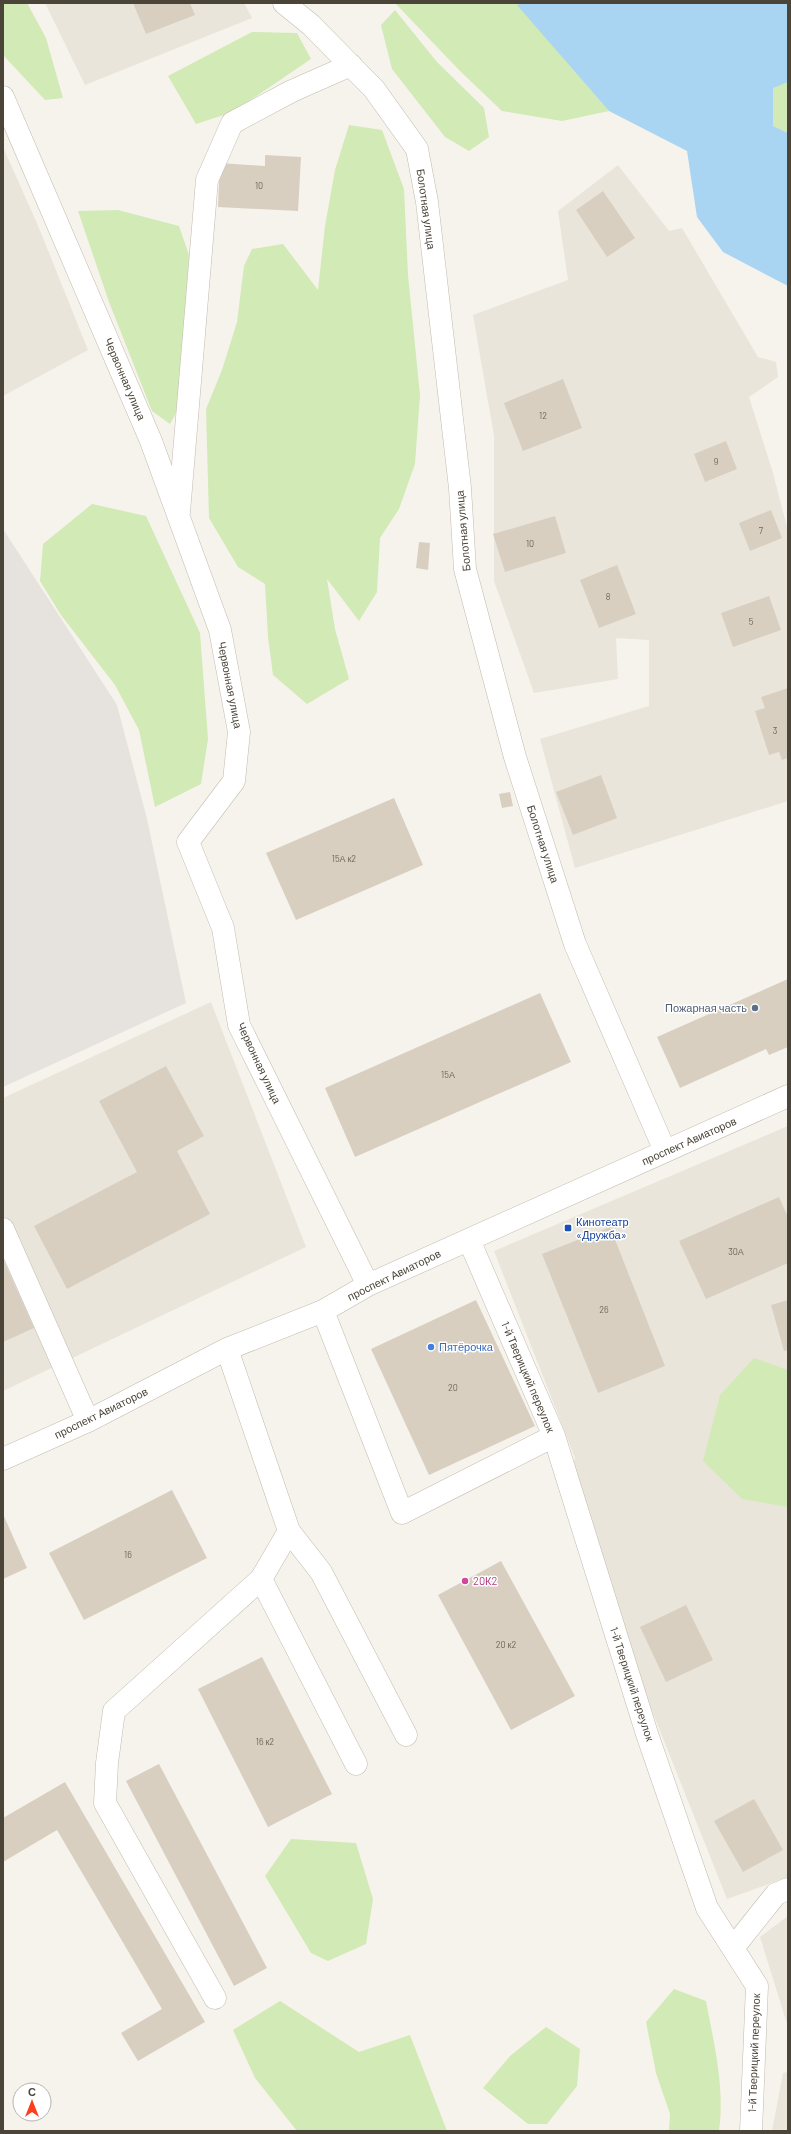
<svg xmlns="http://www.w3.org/2000/svg" width="791" height="2134" font-family="Barlow,sans-serif">
<style>
.residential{fill:#eae5da}
.industrial{fill:#e6e2dd}
.green{fill:#d2eab5}
.water{fill:#a9d4f2}
.building{fill:#d8cfc1}
.lines{fill:none;stroke-linecap:round;stroke-linejoin:round}
.minor-casing{stroke:#c2bbae;stroke-width:23}
.minor{stroke:#fff;stroke-width:22}
.service-dot{fill:#5c6f8a;stroke:#fff;stroke-width:1.5}
.transit-dot{fill:#1a4fb4;stroke:#fff;stroke-width:1.5}
.shop-dot{fill:#3f7fe0;stroke:#fff;stroke-width:1.5}
.hotel-dot{fill:#d1479c;stroke:#fff;stroke-width:1.5}
.labels{text-anchor:middle;stroke-width:3;stroke-linejoin:round;paint-order:stroke}
.number-label{font-size:9px;fill:#6e675b}
.street-label{font-size:11px;fill:#4b4439;stroke:#fff}
.service-label{font-size:11px;fill:#4e5e75;stroke:#fff;text-anchor:end}
.transit-label{font-size:11px;fill:#164399;stroke:#fff;text-anchor:start}
.shop-label{font-size:11px;fill:#366cbe;stroke:#fff;text-anchor:start}
.hotel-label{font-size:11px;fill:#b23c85;stroke:#fff;text-anchor:start}
</style>
<rect width="100%" height="100%" fill="#f6f3ec"/>
<path class="residential" d="M45,3H244L252,18L85,85Z
M3,147L39,228L88,350L3,396Z
M618,165L669,231L682,228L758,357L776,362L778,377L749,397L773,473L788,531V801L575,868L540,739L649,706V640L616,638L618,679L534,693L494,581V436L473,315L568,280L558,211Z
M211,1002L306,1247L3,1391V1098Z
M788,1126V1877L727,1899L565,1492L575,1458L494,1251Z
M788,1916V2027L760,1937Z
M788,2072V2131H772L783,2073Z"/>
<path class="industrial" d="M3,529L117,705L147,819L186,1003L3,1087Z"/>
<path class="green" d="M3,3H27L46,38L63,98L45,100L3,55Z
M395,3H522L518,5L609,111L562,121L502,111L459,70Z
M395,10L437,62L484,108L489,137L469,151L445,137L392,69L381,25Z
M252,32L297,33L311,59L233,112L196,124L168,76Z
M788,82V133L773,126V87Z
M349,125L382,130L404,189L408,275L420,395L415,464L399,509L380,538L377,592L359,621L327,579L335,629L349,679L307,704L273,675L268,637L265,584L238,567L209,518L206,409L222,370L237,322L244,266L252,249L283,244L318,290L325,226L335,170Z
M118,210L179,226L189,255L179,407L170,424L152,411L109,302L78,211Z
M92,504L146,516L200,633L208,739L201,784L155,807L139,730L115,685L61,615L40,581L43,544Z
M754,1358L788,1370V1507L742,1499L703,1461L720,1395Z
M291,1839L356,1843L373,1899L366,1944L328,1961L311,1953L265,1876Z
M674,1989L706,2001C714,2044 725,2087 719,2131H669L670,2114L656,2073L646,2022Z
M280,2001L359,2052L410,2035L447,2131H297L255,2078L233,2030Z
M546,2027L580,2049L577,2086L547,2124H528L483,2088L510,2056Z"/>
<path class="water" d="M522,3H788V82L773,88V126L788,133V286L723,252L697,217L687,151L609,111L517,5Z"/>
<path class="building" d="M133,3H190L195,15L146,34Z
M265,155L301,157L298,211L218,207L220,163L265,166Z
M603,191L635,238L607,257L576,210Z
M563,379L582,428L523,451L504,403Z
M726,441L737,469L705,482L694,454Z
M771,510L782,538L750,551L739,523Z
M555,516L566,553L505,572L493,534Z
M419,542L430,543L428,570L416,568Z
M617,565L636,614L599,628L580,580Z
M769,596L781,630L733,647L721,613Z
M788,688V758L782,760L779,752L769,755L755,711L765,708L761,697Z
M601,775L617,818L573,835L556,792Z
M510,792L513,806L502,808L499,794Z
M394,798L423,865L296,920L266,853Z
M788,979V1047L769,1055L766,1049L680,1088L657,1037Z
M540,993L571,1062L355,1157L325,1088Z
M166,1066L204,1136L177,1151L210,1214L67,1289L34,1226L137,1172L99,1101Z
M779,1197L788,1217V1263L706,1299L679,1241Z
M610,1227L665,1366L598,1393L542,1254Z
M3,1259L34,1328L3,1342Z
M476,1300L535,1426L429,1475L371,1349Z
M788,1300V1350L784,1351L771,1305Z
M172,1490L207,1558L84,1620L49,1553Z
M3,1514L27,1568L3,1579Z
M501,1561L575,1696L511,1730L438,1595Z
M686,1605L713,1660L666,1682L640,1627Z
M262,1657L332,1794L268,1827L198,1689Z
M159,1764L267,1968L234,1986L126,1781Z
M65,1782L205,2022L138,2061L121,2033L162,2009L57,1830L3,1862V1818Z
M754,1799L783,1850L743,1872L714,1821Z"/>
<g class="lines">
<defs>
<path id="minor" d="M284,3L311,25L374,89L417,149L427,202L460,488L465,569L515,757L575,944L665,1151
M3,97L151,441L220,630L239,732L234,781L188,842L223,928L239,1025L368,1285
M179,512L207,180L232,123L292,91L351,65
M3,1229L88,1421
M469,1240L554,1436L647,1734L707,1908L757,1986L751,2131
M323,1311L402,1513L554,1436
M3,1459L88,1421L227,1349L323,1311L368,1285L788,1096
M289,1531L321,1572L406,1735
M261,1579L356,1764
M733,1948L776,1894L788,1889
M215,1998L105,1803L107,1763L114,1711L261,1579L289,1531L227,1349"/>
</defs>
<use href="#minor" class="minor-casing"/>
<use href="#minor" class="minor"/>
</g>
<circle class="service-dot" cx="755" cy="1008" r="4"/>
<rect class="transit-dot" x="564" y="1224" width="8" height="8" rx="2"/>
<circle class="shop-dot" cx="431" cy="1347" r="4"/>
<circle class="hotel-dot" cx="465" cy="1581" r="4"/>
<g class="labels">
<g class="number-label">
<text x="259" y="189">10</text>
<text x="543" y="419">12</text>
<text x="716" y="465">9</text>
<text x="761" y="534">7</text>
<text x="530" y="547">10</text>
<text x="608" y="600">8</text>
<text x="751" y="625">5</text>
<text x="775" y="734">3</text>
<text x="344" y="862">15А к2</text>
<text x="448" y="1078">15А</text>
<text x="736" y="1255">30А</text>
<text x="604" y="1313">26</text>
<text x="453" y="1391">20</text>
<text x="128" y="1558">16</text>
<text x="506" y="1648">20 к2</text>
<text x="265" y="1745">16 к2</text>
</g>
<g class="street-label">
<text transform="translate(426 209) rotate(82)" y="4">Болотная улица</text>
<text transform="translate(125 379) rotate(67)" y="4">Червонная улица</text>
<text transform="translate(463 531) rotate(-95)" y="4">Болотная улица</text>
<text transform="translate(230 685) rotate(79)" y="4">Червонная улица</text>
<text transform="translate(543 844) rotate(72)" y="4">Болотная улица</text>
<text transform="translate(259 1063) rotate(65)" y="4">Червонная улица</text>
<text transform="translate(689 1141) rotate(-24)" y="4">проспект Авиаторов</text>
<text transform="translate(394 1275) rotate(-26)" y="4">проспект Авиаторов</text>
<text transform="translate(528 1377) rotate(67)" y="4">1-й Тверицкий переулок</text>
<text transform="translate(101 1413) rotate(-26)" y="4">проспект Авиаторов</text>
<text transform="translate(632 1684) rotate(72)" y="4">1-й Тверицкий переулок</text>
<text transform="translate(754 2053) rotate(-88)" y="4">1-й Тверицкий переулок</text>
</g>
<g class="service-label">
<text x="747" y="1012">Пожарная часть</text>
</g>
<g class="transit-label">
<text x="576" y="1226">Кинотеатр<tspan x="576" dy="13">«Дружба»</tspan></text>
</g>
<g class="shop-label">
<text x="439" y="1351">Пятёрочка</text>
</g>
<g class="hotel-label">
<text x="473" y="1585">20К2</text>
</g>
</g>
<rect width="791" height="2134" fill="none" stroke="#4b4439" stroke-width="8"/>
<g transform="translate(32 2102)"><circle r="19" fill="#ffffff" stroke="#b7b4b0"/>
<path d="M0-3L7 15L0 10L-7 15Z" fill="#fc3f1d"/>
<text y="-6" font-size="11" font-weight="bold" text-anchor="middle" fill="#4b4439">С</text>
</g>
</svg>
